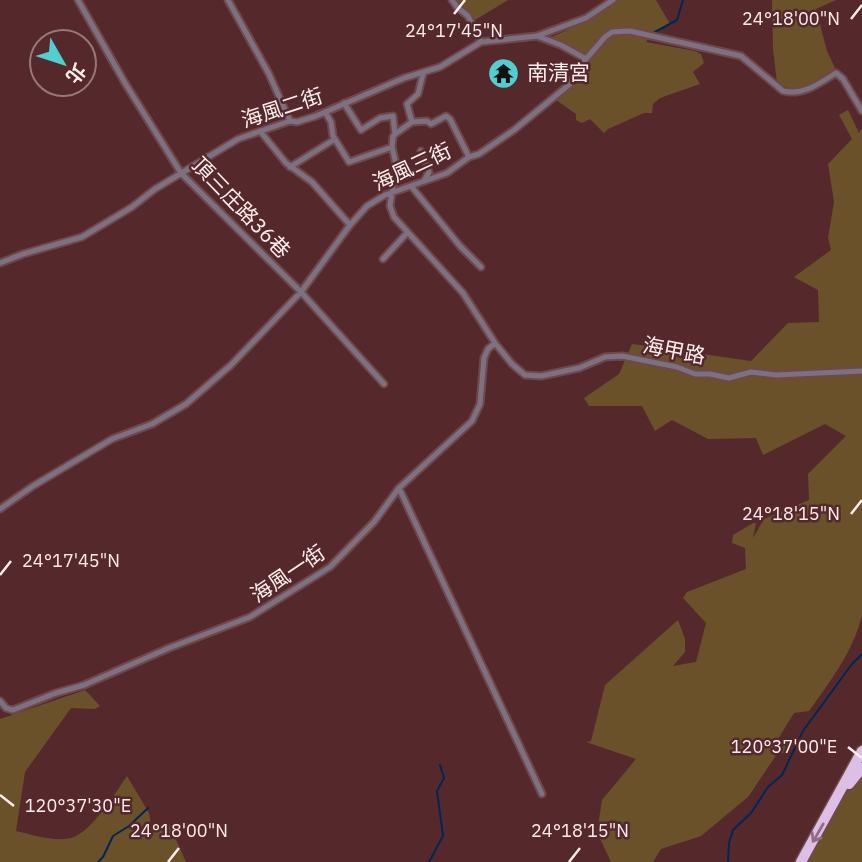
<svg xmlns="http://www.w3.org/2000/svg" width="862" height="862" font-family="'IBM Plex Sans','Noto Sans TC',sans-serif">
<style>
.green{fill:#6a512a}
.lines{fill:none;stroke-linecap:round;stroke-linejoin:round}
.stream{stroke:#002658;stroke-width:2}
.street-casing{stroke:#70484b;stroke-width:9}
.highway-casing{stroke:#70484b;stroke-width:13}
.street{stroke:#7d7181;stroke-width:5}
.highway{stroke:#dcbee6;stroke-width:10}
.oneway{stroke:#926c80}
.ticks{fill:none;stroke:#ffeded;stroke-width:2.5}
.labels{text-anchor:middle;stroke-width:5;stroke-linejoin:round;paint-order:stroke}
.poi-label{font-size:21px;fill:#ffeded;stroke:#55292c;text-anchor:start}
.street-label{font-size:21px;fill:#ffeded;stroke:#55292c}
.ticks-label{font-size:18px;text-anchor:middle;fill:#ffeded;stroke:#55292c;stroke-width:5;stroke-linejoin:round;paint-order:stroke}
</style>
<rect width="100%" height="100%" fill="#55292c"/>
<path class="green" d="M456,0H508L475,20Z
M616,0H656L670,24L652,34L646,42L695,51L701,54L704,63L693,72L700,84L660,98L653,104L652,113H644L608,129L604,133L590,119L582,123L576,120V114L556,100L569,88L588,64L545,40L587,21Z
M772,0H836L816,9L827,51L835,68L834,71C813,82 800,96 777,83L773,49Z
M848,110L859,133L862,128V615C853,652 831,680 809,711L794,713L778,739L788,745L789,749L786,753L777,754L748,797L701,836L661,849L653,862H611L597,832L602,800L636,759L586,742L591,741L605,685L678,620L685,639V652L673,666L696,662L706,623L683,598L687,592L746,569L745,548L732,543L733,535L753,523H756L753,538L764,519L809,500L808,474L846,436L825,424L763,455L756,438L708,439L672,420L655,431L642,406H589L584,398L619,374L632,344L751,361L788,323L819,322L818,290L794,277L831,250L828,238L834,202L828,164L852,139L839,115Z
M85,690L100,706L95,709L71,708L25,772L16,831C33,835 54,842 71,838C91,833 116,792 127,776L149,813L151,826L168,822L186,862H0V719Z
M862,743V862H794Z"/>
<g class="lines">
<path class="stream" d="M626,28L653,33L677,20L683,0
M98,862L103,857L113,836L129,826L148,808
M429,862L443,836L437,791L444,778L440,765
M728,862L729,843L733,830L751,813L768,787L782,775L803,731L852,664L862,654"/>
<defs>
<path id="street" d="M78,0L125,83L181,173L301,292L384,384
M228,0L269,74L290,121
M452,0L457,7L468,16L481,42
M537,36L586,18L613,0
M344,103L361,130L380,118L393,116L395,134L393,137L392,147L396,164L390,206L394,217L463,293L495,343L512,364L525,375L541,376L579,368L605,357L622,356L677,367L695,374H710L729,378L751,372L776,375L862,371
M325,112L331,122L333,136L349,162L392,147
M412,122L427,121L431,124L446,116L450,119L469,157
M260,131L286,163L312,182L350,225
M395,134L412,122L407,104L418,94L423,74
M421,151L429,172L424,181
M290,167L335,139
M411,186L460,246L481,267
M383,259L407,233
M0,263L23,254L82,237L132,207L155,189L238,139L290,121L297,122L316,116L404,78L440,67L481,42L537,36L561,45L586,59
M399,488L542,794
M0,509L33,486L112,439L152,424L186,404L231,365L301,292L350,225L367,206L385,195L447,173L469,157L479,154L514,130L570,84L586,59L605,37L612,32L630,31L741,56L783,91C803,96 820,83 836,73L843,79L862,111
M0,701L6,708L13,710L56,693L84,685L169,648L250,617L330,567L374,522L399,488L472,421L480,404L484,358L488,349L495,343"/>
<path id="highway" d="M849,784L862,768
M801,862L862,751"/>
</defs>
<use href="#street" class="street-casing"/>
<use href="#highway" class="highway-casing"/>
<use href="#street" class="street"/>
<use href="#highway" class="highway"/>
</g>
<defs><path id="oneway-shaft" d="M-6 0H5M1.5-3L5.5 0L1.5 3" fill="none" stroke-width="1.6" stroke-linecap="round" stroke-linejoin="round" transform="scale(1.75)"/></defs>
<use class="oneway" href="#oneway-shaft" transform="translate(818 833) rotate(120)"/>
<path class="ticks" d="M454,14L465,0M851,19L862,5M851,514L862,500M0,575L11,561M848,747L862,758M0,795L14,806M168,862L179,848M569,862L580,848"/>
<defs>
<symbol id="temple-disc" viewBox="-11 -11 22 22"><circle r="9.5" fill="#52cdd0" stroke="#55292c"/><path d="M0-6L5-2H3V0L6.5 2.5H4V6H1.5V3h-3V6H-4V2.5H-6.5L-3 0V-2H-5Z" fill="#111"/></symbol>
</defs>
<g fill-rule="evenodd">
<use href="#temple-disc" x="486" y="56" width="35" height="35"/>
</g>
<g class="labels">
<g class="poi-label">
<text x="527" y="80">南清宮</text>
</g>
<g class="street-label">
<text transform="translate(282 108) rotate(-18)" y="7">海風二街</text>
<text transform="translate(412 167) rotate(-25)" y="7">海風三街</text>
<text transform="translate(241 208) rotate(46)" y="7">頂三庄路36巷</text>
<text transform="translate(674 351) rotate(11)" y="7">海甲路</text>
<text transform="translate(288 574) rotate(-34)" y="7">海風一街</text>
</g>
</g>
<g class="ticks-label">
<text x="791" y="25">24°18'00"N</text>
<text x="454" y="37">24°17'45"N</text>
<text x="791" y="520">24°18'15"N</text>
<text x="71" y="567">24°17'45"N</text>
<text x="784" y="753">120°37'00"E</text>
<text x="78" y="812">120°37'30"E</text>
<text x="179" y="837">24°18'00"N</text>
<text x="580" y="837">24°18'15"N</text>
</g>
<g transform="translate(63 63) rotate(129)"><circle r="33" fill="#55292c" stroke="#997779" stroke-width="2"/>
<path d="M0-5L12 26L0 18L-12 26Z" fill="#52cdd0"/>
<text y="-10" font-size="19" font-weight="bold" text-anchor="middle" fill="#ffeded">北</text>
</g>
</svg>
